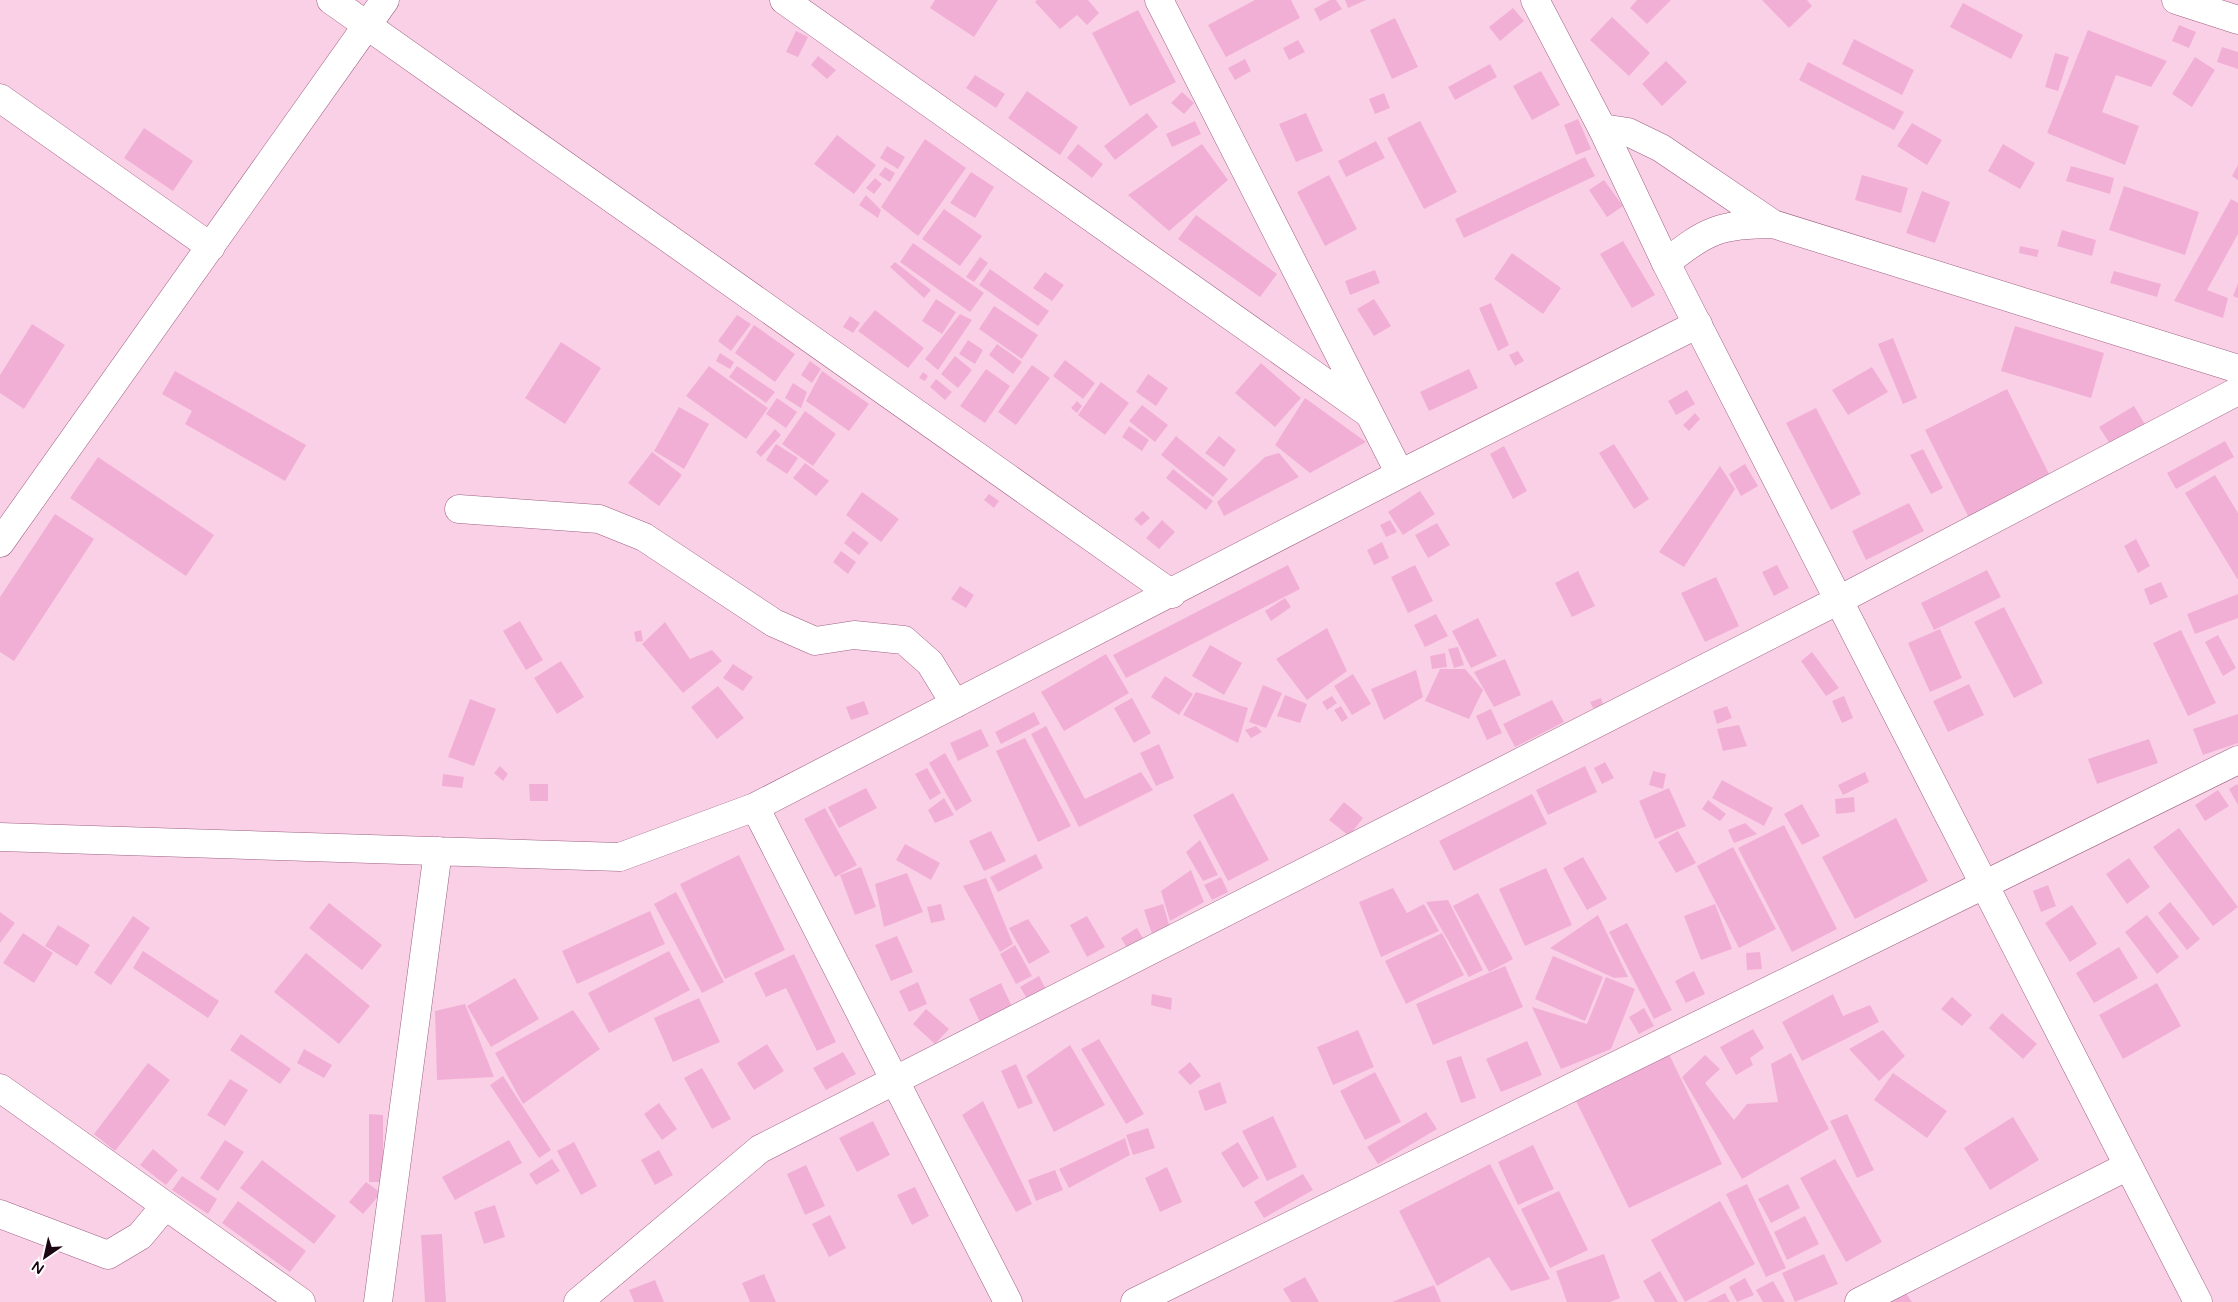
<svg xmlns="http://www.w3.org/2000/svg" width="2238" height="1302" font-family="'Varela Round',sans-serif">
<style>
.building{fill:#f2afd5}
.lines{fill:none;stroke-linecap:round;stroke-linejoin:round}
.street-casing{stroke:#9e6184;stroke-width:29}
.secondary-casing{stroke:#9e6184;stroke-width:29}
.street{stroke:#fff;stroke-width:28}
.secondary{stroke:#fff;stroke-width:28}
</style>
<rect width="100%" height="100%" fill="#fad0e6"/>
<path class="building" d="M935,0H998L974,37L930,8Z
M1037,0H1088L1099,13L1087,25L1077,15L1060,29L1035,2Z
M1255,0H1291L1300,18L1226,57L1208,25Z
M1330,0H1336L1342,9L1320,21L1314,9Z
M1345,0H1366L1348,8Z
M1637,0H1671L1647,24L1630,8Z
M1762,0H1807L1812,6L1789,28Z
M1963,3L2023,35L2011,59L1950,27Z
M1513,8L1524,21L1500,41L1489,27Z
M1138,10L1176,82L1130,106L1092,33Z
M1612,17L1650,53L1629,76L1590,40Z
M1395,18L1418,67L1392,79L1370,30Z
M2179,25L2196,32L2189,48L2172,41Z
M2088,30L2167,61L2151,87L2116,75L2102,112L2139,126L2125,165L2047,133Z
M796,31L808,37L798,57L786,52Z
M1854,39L1914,70L1902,95L1842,64Z
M1298,40L1305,52L1289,60L1283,48Z
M2222,47L2238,52V69L2217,62Z
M2055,53L2069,57L2058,91L2045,87Z
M818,56L836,70L827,79L811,65Z
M2195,57L2215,70L2192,107L2172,94Z
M1245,59L1251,71L1235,80L1228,68Z
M1666,61L1687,82L1662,106L1642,84Z
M1808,62L1904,112L1894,130L1799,80Z
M1490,64L1497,77L1455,100L1448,87Z
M1541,71L1560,105L1532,120L1513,86Z
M975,75L1005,94L996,108L966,88Z
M1027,91L1078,127L1060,155L1008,118Z
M1182,92L1194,103L1184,114L1171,103Z
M1384,93L1390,108L1375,114L1369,99Z
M1147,113L1158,127L1115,160L1104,146Z
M1306,113L1323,151L1296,162L1279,124Z
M1578,119L1591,149L1576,155L1564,125Z
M1195,121L1201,134L1172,147L1166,134Z
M1420,121L1457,192L1424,209L1387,138Z
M1912,123L1942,140L1927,165L1897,146Z
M144,128L193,161L173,191L124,158Z
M837,135L876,165L854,194L814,164Z
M925,139L966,168L918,236L881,207Z
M1376,141L1385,158L1346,177L1338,161Z
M1078,144L1103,164L1092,178L1067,158Z
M1202,144L1228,180L1169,231L1128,195Z
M2003,144L2035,163L2020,189L1988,171Z
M887,146L905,157L898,169L880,158Z
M1585,157L1595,176L1464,238L1455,219Z
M2238,165V180L2232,176Z
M2071,166L2114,178L2110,194L2066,181Z
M885,167L895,173L890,182L879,175Z
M971,172L994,187L975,218L950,203Z
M1329,175L1357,229L1325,246L1297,192Z
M1862,175L1908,188L1901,213L1855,200Z
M875,178L882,184L874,194L866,188Z
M1604,180L1623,206L1607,217L1589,190Z
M2124,186L2199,212L2185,255L2109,230Z
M1922,191L1950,202L1935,243L1906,233Z
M866,195L881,210L878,218L859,205Z
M2231,199L2238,203V234L2207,290L2228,298L2223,318L2174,301Z
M944,209L982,236L960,266L922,239Z
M1196,215L1277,274L1260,297L1178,239Z
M2062,230L2096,240L2092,256L2057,246Z
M1623,241L1655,295L1632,308L1600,254Z
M913,243L984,293L970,312L900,262Z
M2020,246L2039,250L2037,257L2019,253Z
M1512,253L1561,288L1543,314L1494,279Z
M980,257L988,263L974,282L966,277Z
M895,262L931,290L924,298L890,267Z
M990,269L1049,311L1038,326L979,285Z
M1375,270L1380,283L1350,295L1345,281Z
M2114,271L2161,284L2157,297L2110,283Z
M1045,272L1064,285L1052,301L1033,288Z
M2238,283V298L2233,296Z
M936,299L956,312L942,334L922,321Z
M1374,299L1391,326L1374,336L1357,309Z
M1491,303L1509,345L1498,351L1479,308Z
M994,306L1038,335L1022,359L979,329Z
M875,310L924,348L908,368L858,331Z
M960,314L972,320L938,370L925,359Z
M737,315L751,324L731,351L718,341Z
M850,316L860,323L853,333L843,327Z
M32,324L65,345L24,409L0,393V375Z
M754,325L795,354L775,382L735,353Z
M2015,326L2104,353L2091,398L2001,371Z
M1893,338L1917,398L1903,404L1878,344Z
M968,340L983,350L975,364L959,354Z
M561,342L601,368L565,424L525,398Z
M997,344L1022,362L1013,374L989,355Z
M1518,351L1524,361L1515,366L1509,355Z
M720,353L734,362L730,369L716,361Z
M955,356L972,370L958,388L941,374Z
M1065,360L1095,383L1083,399L1053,376Z
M810,361L821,369L812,383L801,375Z
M1261,363L1301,398L1275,427L1235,393Z
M1032,365L1050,378L1016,425L998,412Z
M709,366L768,408L746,439L686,396Z
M737,366L775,392L766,403L729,377Z
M1872,367L1888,392L1848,415L1832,390Z
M986,369L1010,386L985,423L960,406Z
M1469,369L1478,388L1429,411L1420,392Z
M175,371L306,445L285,481L185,424L192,411L162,394Z
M822,371L869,404L849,431L806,401Z
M923,372L928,376L925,381L919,378Z
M1148,374L1168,388L1156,406L1136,392Z
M936,379L952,392L945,400L930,387Z
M1101,382L1129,403L1105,435L1078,415Z
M793,383L807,392L801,408L785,398Z
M2007,389L2052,480L1970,520L1925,430Z
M1687,390L1695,404L1676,415L1668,401Z
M777,398L797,412L786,428L766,414Z
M1305,398L1366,442L1310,473L1275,445Z
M1077,401L1082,406L1077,413L1071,408Z
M1142,405L1168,425L1155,442L1129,421Z
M2134,406L2146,426L2112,447L2099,427Z
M679,407L709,424L684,469L654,451Z
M1816,408L1861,494L1831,510L1786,423Z
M805,411L836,434L813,466L782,444Z
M1695,413L1700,419L1689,431L1683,425Z
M1129,426L1149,440L1142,451L1122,437Z
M775,429L781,435L761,457L756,452Z
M1176,436L1228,479L1213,497L1161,455Z
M1219,436L1236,450L1224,467L1205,453Z
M2225,441L2234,457L2176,489L2167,473Z
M776,444L798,458L787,474L766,460Z
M1614,444L1649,499L1634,509L1599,453Z
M1504,446L1527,491L1513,499L1490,454Z
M1923,449L1943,488L1931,494L1910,455Z
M652,452L682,475L659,506L628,483Z
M1279,453L1299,477L1224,516L1217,502L1265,457Z
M98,457L214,535L186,576L70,498Z
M805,463L829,481L816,496L793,478Z
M1745,464L1758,486L1741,496L1729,474Z
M1720,466L1735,489L1684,567L1659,552Z
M1173,469L1213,501L1206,510L1166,478Z
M2215,475L2238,513V580L2185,493Z
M1420,491L1435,514L1403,535L1388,512Z
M862,492L899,519L881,542L846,515Z
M989,494L999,501L994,508L984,500Z
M1909,503L1924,531L1866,560L1852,531Z
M1143,511L1150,518L1141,526L1134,519Z
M55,514L94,539L14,661L0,652V597Z
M1162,520L1175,532L1159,549L1146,538Z
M1390,520L1397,532L1386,537L1380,525Z
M1437,523L1450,545L1428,558L1415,535Z
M853,531L869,543L859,555L844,543Z
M2136,539L2150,566L2138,573L2124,546Z
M1382,542L1389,558L1374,565L1367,550Z
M841,551L856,562L848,574L833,562Z
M1288,565L1300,589L1126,678L1113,655Z
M1415,565L1433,601L1408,613L1391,577Z
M1777,565L1789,588L1774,596L1762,572Z
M1987,570L2001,597L1934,630L1921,603Z
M1578,571L1595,606L1572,617L1555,583Z
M1716,577L1739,626L1705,642L1681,593Z
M2161,582L2168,597L2150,605L2144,589Z
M960,586L974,595L966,608L951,599Z
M2238,594V618L2195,634L2187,614Z
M1285,598L1291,607L1271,621L1265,611Z
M2004,607L2043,683L2014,698L1974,622Z
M1436,614L1448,636L1425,647L1414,625Z
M1478,618L1497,656L1471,668L1452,631Z
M520,621L543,660L526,670L503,631Z
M665,622L690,659L712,650L722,661L683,693L642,644Z
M1327,628L1347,671L1307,700L1276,659Z
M1940,629L1962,678L1930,692L1908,643Z
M641,630L643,641L636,642L634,632Z
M2181,630L2216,703L2188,716L2153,643Z
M2218,635L2236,668L2223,676L2205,642Z
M1210,645L1242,663L1224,695L1192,676Z
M1458,647L1464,665L1454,668L1448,649Z
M1812,652L1839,688L1826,696L1801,661Z
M1445,653L1447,667L1432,669L1430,656Z
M1106,654L1129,693L1064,731L1041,692Z
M1505,659L1521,695L1494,707L1474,672Z
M561,661L584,697L557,714L534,678Z
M733,664L753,677L743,691L723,678Z
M1440,669H1465L1483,690L1469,719L1425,701Z
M1416,670L1423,697L1384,720L1371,689Z
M1353,674L1371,704L1352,715L1334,686Z
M1165,676L1193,694L1179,715L1151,697Z
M1969,684L1984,715L1948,732L1933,701Z
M1263,685L1282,693L1266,728L1249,722Z
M718,686L744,718L717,739L691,707Z
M1196,692L1248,708L1238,743L1183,715Z
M1285,695L1307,704L1300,723L1277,716Z
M1332,696L1337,703L1327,710L1322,702Z
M1844,696L1853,718L1842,723L1832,701Z
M1132,698L1151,733L1134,743L1114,708Z
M1601,698L1603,705L1593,708L1590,702Z
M470,699L496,709L474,766L448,757Z
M1552,700L1564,722L1515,747L1503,724Z
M864,701L869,714L851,720L846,707Z
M1341,706L1348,718L1342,722L1334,710Z
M1727,706L1732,718L1717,724L1713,711Z
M1491,709L1502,733L1487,740L1476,716Z
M1034,712L1040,724L1001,744L995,732Z
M2238,714V743L2203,755L2193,729Z
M1739,725L1747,746L1723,751L1717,729Z
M1046,726L1085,799L1141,772L1153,790L1079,827L1031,734Z
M1256,726L1262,732L1251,738L1245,730Z
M981,729L989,746L958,761L950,743Z
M1025,738L1071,826L1038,842L996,751Z
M2149,739L2158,763L2097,784L2088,759Z
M1159,744L1174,778L1156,786L1140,753Z
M945,753L972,801L956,811L929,763Z
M1605,762L1614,778L1602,784L1594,768Z
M500,766L508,774L503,781L494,773Z
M1585,766L1597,792L1548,815L1536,790Z
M927,768L941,793L930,800L915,774Z
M1653,771L1666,774L1663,789L1649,785Z
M1865,772L1869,782L1843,795L1838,785Z
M443,774L464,777L462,788L442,786Z
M1722,780L1773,808L1764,826L1712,798Z
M529,784H548V801H530Z
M2237,784L2238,786V805L2229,789Z
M866,788L877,808L839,828L828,807Z
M1669,788L1686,826L1655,839L1639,801Z
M2218,790L2229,806L2205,821L2195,805Z
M1233,793L1269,860L1228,881L1193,815Z
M1532,794L1547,824L1454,871L1439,841Z
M1854,797L1855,812L1836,814L1835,799Z
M944,798L954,815L935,823L928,810Z
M1708,800L1726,814L1720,821L1702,809Z
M1344,802L1363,818L1349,836L1329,820Z
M1802,804L1820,836L1802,845L1784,814Z
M825,808L857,865L835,877L804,819Z
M1896,818L1928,881L1855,919L1822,857Z
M1745,823L1757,834L1734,843L1728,830Z
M1784,825L1837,929L1792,952L1738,848Z
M2179,828L2238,907L2213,926L2153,847Z
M991,831L1006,861L984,871L969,841Z
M1678,831L1696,863L1676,873L1658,842Z
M1200,840L1218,875L1203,881L1186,852Z
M905,844L940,863L931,880L896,860Z
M1733,847L1776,929L1739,948L1697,866Z
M1036,854L1043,868L998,892L990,877Z
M739,855L785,950L725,979L680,884Z
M1583,857L1607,899L1587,910L1563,868Z
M2129,858L2150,887L2127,904L2106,874Z
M861,867L876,907L855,915L840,875Z
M1546,868L1572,925L1525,946L1499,889Z
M1191,870L1204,902L1170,921L1161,891Z
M907,873L923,912L884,927L875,884Z
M1221,877L1228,892L1212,900L1204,885Z
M986,878L1013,944L1000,952L963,886Z
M2048,885L2056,906L2041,912L2033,891Z
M1393,888L1407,913L1424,904L1439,931L1381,957L1359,902Z
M676,892L724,982L702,993L654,904Z
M1478,893L1513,959L1489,972L1453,906Z
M1448,900L1483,970L1469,977L1426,902Z
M2170,902L2200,939L2187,950L2158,913Z
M329,903L382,945L362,970L309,928Z
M941,904L945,920L931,923L927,907Z
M1163,904L1170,928L1152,934L1144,910Z
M1715,904L1732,949L1701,960L1684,916Z
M2072,905L2097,944L2070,962L2045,923Z
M650,911L665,944L577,984L562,951Z
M0,912L15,923L0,943Z
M1598,915L1628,977L1614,978L1550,948Z
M2147,915L2179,957L2157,974L2125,932Z
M133,916L150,928L111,985L94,973Z
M1087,916L1105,947L1087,957L1070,925Z
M1028,919L1050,952L1029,964L1009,928Z
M1627,923L1672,1010L1654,1019L1609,932Z
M58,925L90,945L77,966L45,946Z
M1137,928L1144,940L1128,950L1121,938Z
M23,933L53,953L34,983L3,963Z
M1442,933L1464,975L1406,1004L1385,961Z
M897,936L913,972L891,981L875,945Z
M1015,945L1032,976L1016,984L1000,954Z
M2119,947L2138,978L2094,1003L2076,973Z
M143,951L219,1001L208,1018L133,968Z
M669,951L690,990L609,1033L588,993Z
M1760,952L1762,969L1747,970L1746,953Z
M306,953L370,1006L339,1044L274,992Z
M794,954L836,1042L817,1051L786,988L766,997L754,973Z
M1553,956L1603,977L1585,1021L1535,999Z
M1505,966L1523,1007L1433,1045L1416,1004Z
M1694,971L1705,994L1686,1003L1675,981Z
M1039,976L1047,991L1029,1002L1020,987Z
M1606,977L1635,989L1611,1049L1561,1069L1532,1007L1587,1024Z
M515,978L539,1019L491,1047L467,1006Z
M918,982L927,1004L909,1012L899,991Z
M1001,983L1013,1009L981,1024L969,999Z
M2157,983L2181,1026L2123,1059L2099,1015Z
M1152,994L1172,998L1171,1010L1151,1005Z
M1833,994L1843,1016L1870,1005L1879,1022L1802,1061L1782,1022Z
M1952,997L1972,1015L1962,1026L1941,1009Z
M699,998L720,1042L673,1062L654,1018Z
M465,1004L494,1077L437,1080L435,1011Z
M1644,1008L1654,1026L1639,1034L1629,1017Z
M926,1009L949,1029L935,1044L913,1024Z
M573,1010L600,1049L523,1104L495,1053Z
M2002,1013L2037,1044L2023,1059L1989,1028Z
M1753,1029L1764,1048L1750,1058L1753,1065L1736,1075L1720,1047Z
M1358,1030L1374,1067L1333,1085L1317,1047Z
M1883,1030L1905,1056L1879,1081L1849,1049Z
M241,1034L291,1069L280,1084L230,1050Z
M1099,1039L1144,1114L1126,1124L1081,1049Z
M1527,1041L1542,1075L1501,1092L1486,1059Z
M767,1044L784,1071L754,1090L737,1063Z
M1070,1045L1105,1105L1054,1132L1026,1076Z
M304,1049L332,1065L324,1078L297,1063Z
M843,1052L856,1074L826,1090L813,1068Z
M1668,1052L1722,1164L1629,1208L1574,1097Z
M1791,1053L1829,1129L1742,1179L1682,1077L1705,1055L1720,1069L1705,1083L1734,1120L1747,1104L1778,1102L1771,1064Z
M1461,1056L1476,1098L1461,1103L1446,1061Z
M1190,1062L1201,1076L1190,1085L1178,1072Z
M148,1063L170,1080L115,1151L94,1134Z
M1016,1064L1033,1103L1018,1109L1001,1071Z
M702,1068L731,1119L712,1129L684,1078Z
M1375,1072L1401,1122L1365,1140L1340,1091Z
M1893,1073L1947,1111L1927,1138L1874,1100Z
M503,1076L551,1150L539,1158L490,1085Z
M230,1079L248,1090L225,1126L207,1115Z
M1220,1082L1227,1103L1205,1111L1198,1091Z
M983,1101L1032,1204L1016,1212L962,1115Z
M659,1103L677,1129L662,1140L644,1114Z
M1426,1112L1437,1129L1378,1164L1367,1147Z
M369,1114L383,1115V1182H369Z
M1847,1114L1874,1170L1857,1178L1830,1121Z
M1273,1116L1297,1167L1267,1181L1242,1131Z
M2013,1117L2039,1160L1990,1190L1964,1148Z
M873,1121L890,1155L857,1172L839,1138Z
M1148,1128L1155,1148L1133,1155L1126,1135Z
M1125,1138L1130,1155L1069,1188L1059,1169Z
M225,1140L244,1152L218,1191L200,1178Z
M509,1140L522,1163L455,1200L442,1177Z
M574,1142L597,1186L581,1195L557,1151Z
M1238,1142L1259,1178L1243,1188L1221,1153Z
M1533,1145L1554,1189L1518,1205L1498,1162Z
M153,1149L178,1170L166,1185L140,1165Z
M659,1150L673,1175L655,1185L641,1160Z
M552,1159L560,1171L536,1185L529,1174Z
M1835,1159L1882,1242L1846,1262L1800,1178Z
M262,1160L336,1216L314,1244L240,1188Z
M1490,1164L1550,1279L1511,1291L1489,1257L1437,1286L1399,1211Z
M806,1165L825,1206L805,1215L787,1174Z
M1167,1167L1182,1202L1160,1212L1145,1178Z
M1055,1170L1063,1190L1036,1201L1028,1180Z
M1303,1174L1313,1190L1264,1218L1254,1202Z
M182,1176L217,1199L208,1214L172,1190Z
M366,1182L381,1193L363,1214L349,1202Z
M1747,1184L1786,1268L1766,1277L1726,1194Z
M1788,1184L1800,1208L1771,1223L1758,1199Z
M915,1187L929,1216L912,1225L897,1195Z
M1559,1191L1588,1250L1550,1268L1521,1209Z
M238,1201L306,1251L290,1272L222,1223Z
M1720,1201L1755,1264L1685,1302L1651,1240Z
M495,1205L505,1237L484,1244L474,1212Z
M830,1215L846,1248L829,1257L812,1224Z
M1805,1216L1819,1244L1787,1260L1774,1232Z
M442,1234L446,1302H425L421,1235Z
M1604,1254L1620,1298L1610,1302H1567L1556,1271Z
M1824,1254L1838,1284L1795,1302L1782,1273Z
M1660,1271L1678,1302H1655L1643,1281Z
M764,1274L776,1302H750L742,1283Z
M1305,1277L1319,1302H1291L1283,1289Z
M1745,1278L1754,1295L1737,1302L1729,1287Z
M655,1280L664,1302H634L629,1290Z
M1773,1281L1785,1302H1763L1756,1290Z
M1434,1285L1441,1302H1392Z
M1901,1286L1912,1302H1883Z
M1725,1293L1730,1302H1707Z"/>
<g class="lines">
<defs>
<path id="street" d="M331,0L1172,594
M784,0L1368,413
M1159,0L1400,474
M2176,0L2238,20
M0,98L211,247
M1602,128L1628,132L1661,148L1773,224L2238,369
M1666,263C1706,230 1721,224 1773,224
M459,509L599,519L644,537L774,623L815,641L854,635L904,640L930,663L955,704
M0,543L385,0
M755,807L1008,1302
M0,837L620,857L755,807L1400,474L1698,324
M0,1088L301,1302
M0,1214L108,1255L140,1236L165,1206
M378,1302L438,851
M578,1302L760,1149L1839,600L2238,391
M1135,1302L2238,760
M1859,1302L2128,1166"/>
<path id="secondary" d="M1535,0L1602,128L1666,263L2198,1302"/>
</defs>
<use href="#street" class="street-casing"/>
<use href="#secondary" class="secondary-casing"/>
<use href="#street" class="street"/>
<use href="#secondary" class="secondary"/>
</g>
<g transform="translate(45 1257) rotate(214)" stroke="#ffffff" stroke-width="4" paint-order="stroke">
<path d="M0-4L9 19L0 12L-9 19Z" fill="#1d0614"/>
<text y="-8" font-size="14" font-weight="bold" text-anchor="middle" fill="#1d0614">N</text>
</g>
</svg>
